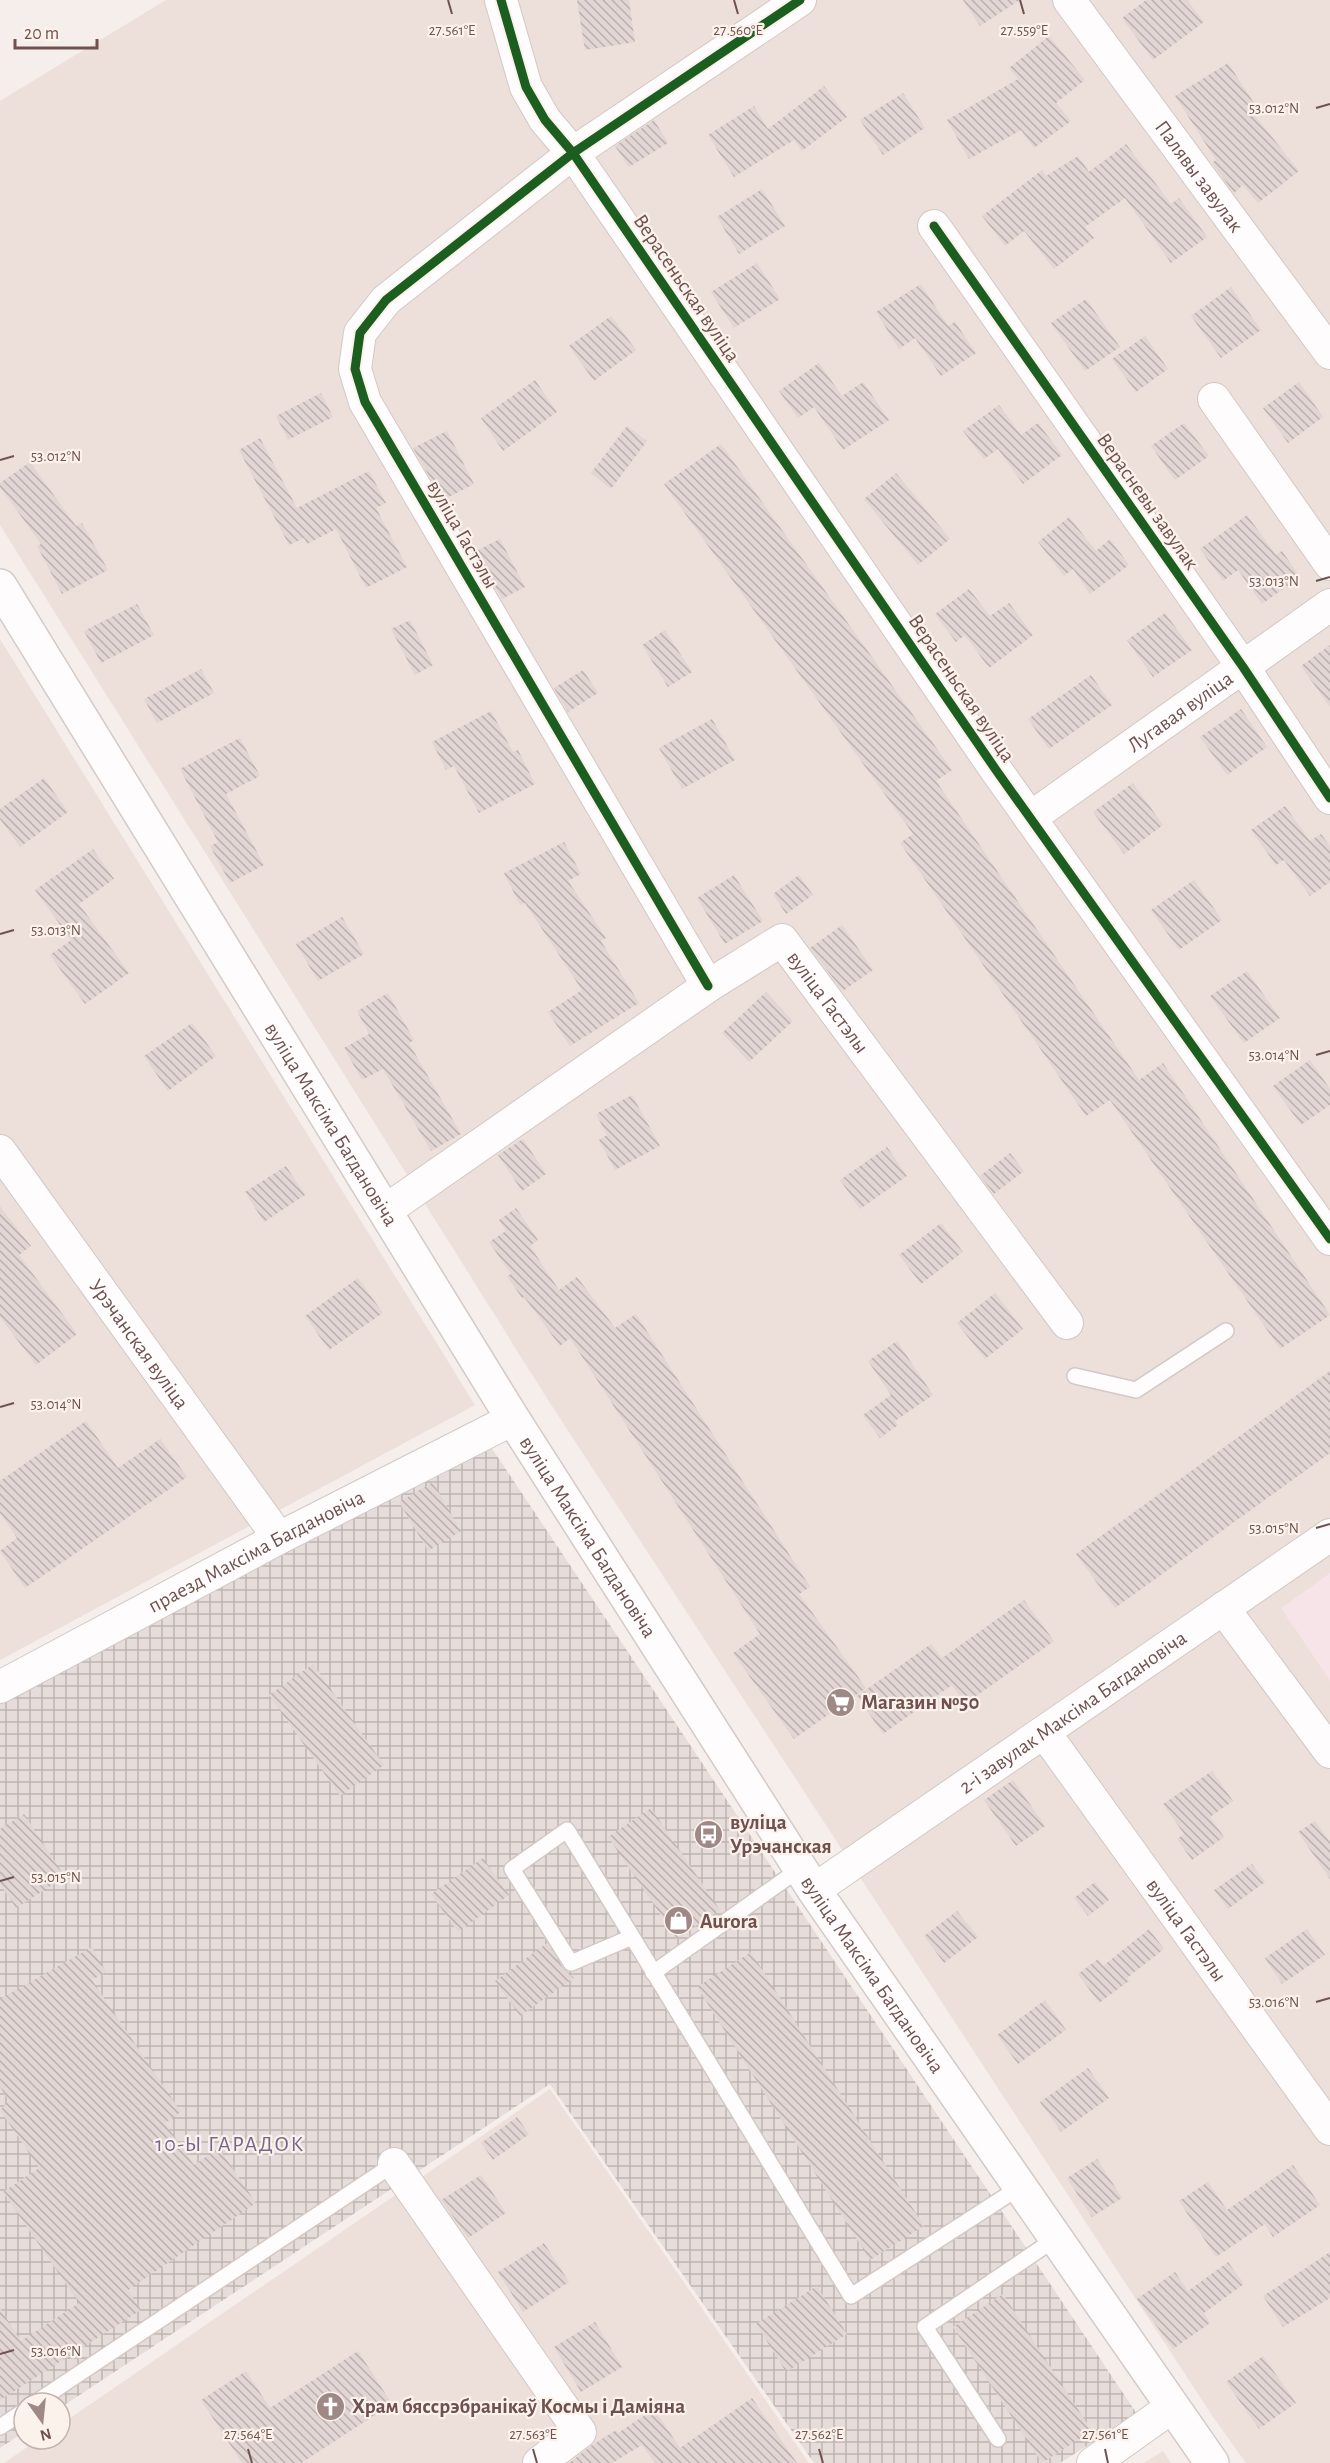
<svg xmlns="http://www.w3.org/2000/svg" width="1330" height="2463" font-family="'Alegreya Sans',sans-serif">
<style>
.residential{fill:#eddfd9}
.industrial{fill:url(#industrial-grid)}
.medical{fill:#f6e4e8}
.building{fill:url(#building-back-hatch)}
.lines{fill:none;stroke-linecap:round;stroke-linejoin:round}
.service-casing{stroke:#d2c9c6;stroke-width:18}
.minor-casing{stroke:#d2c9c6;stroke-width:34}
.secondary-casing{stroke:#d4cac8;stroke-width:36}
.service{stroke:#fefcfc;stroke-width:15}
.minor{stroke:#fefcfc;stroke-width:32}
.secondary{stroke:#fefcfc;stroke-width:33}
.cycleway-casing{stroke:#fcf2ec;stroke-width:13}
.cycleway{stroke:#1b5e20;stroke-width:9}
.ticks{fill:none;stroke:#6f524f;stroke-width:2}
.labels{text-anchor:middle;stroke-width:4.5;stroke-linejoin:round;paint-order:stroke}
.street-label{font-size:21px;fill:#6f524f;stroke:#fcf2ec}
.poi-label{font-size:21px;font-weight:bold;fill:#6f524f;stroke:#fcf2ec;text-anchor:start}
.neighbourhood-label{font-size:22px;letter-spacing:1.5px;fill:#76668c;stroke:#fcf2ec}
.ticks-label{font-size:15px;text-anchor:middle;fill:#6f524f;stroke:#fcf2ec;stroke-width:4.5;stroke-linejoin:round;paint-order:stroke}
</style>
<defs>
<pattern id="industrial-grid" width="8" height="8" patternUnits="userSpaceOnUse" patternTransform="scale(1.5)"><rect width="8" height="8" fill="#e6ddda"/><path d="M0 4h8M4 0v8" fill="none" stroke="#bfb6b3"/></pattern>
<pattern id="building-back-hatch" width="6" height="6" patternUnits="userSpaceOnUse" patternTransform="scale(1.5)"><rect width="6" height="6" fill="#e1d6d4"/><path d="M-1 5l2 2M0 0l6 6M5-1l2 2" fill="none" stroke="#bbb0ae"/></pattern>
</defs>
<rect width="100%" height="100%" fill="#f5eeeb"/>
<path class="residential" d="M166,0H1330V2463H1246L1213,2417L548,1400L0,525V101Z
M0,639L475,1405L0,1660Z
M550,2089L809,2463H4L39,2439H60V2425Z
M1163,2451L1171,2463H1144Z"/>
<path class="industrial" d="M491,1447L1137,2414L1060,2463H814L550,2084L60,2408V2403H24V2432L0,2448V1702Z"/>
<path class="medical" d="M1330,1573V1681L1281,1608Z"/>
<path class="building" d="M577,0H629L635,42L585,50Z
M963,0H1020L980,26Z
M1146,0H1187L1204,22L1153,60L1122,18Z
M1049,36L1085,80L1056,103L1071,121L1034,148L1021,130L969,159L947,120L1018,79L1009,68Z
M1228,63L1254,103L1248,107L1299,171L1258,203L1243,185L1234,193L1212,163L1216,160L1175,96Z
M824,86L847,117L802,151L794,140L734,177L708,135L754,106L768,129Z
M903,93L925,128L883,155L860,120Z
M654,120L668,143L629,167L615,146Z
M1126,144L1171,204L1179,198L1207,237L1171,263L1125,198L1085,227L1094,238L1054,269L1024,231L1005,246L982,216L1042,170L1046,176L1078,156L1089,172Z
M762,189L785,226L739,254L717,217Z
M757,263L780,299L734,328L711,292Z
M921,284L948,326L955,322L976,353L941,376L915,338L899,349L876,312Z
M1231,287L1261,330L1221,358L1191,316Z
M1086,299L1120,347L1085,371L1051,323Z
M611,316L636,350L594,381L569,346Z
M1145,336L1168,369L1136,392L1112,359Z
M819,363L842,396L863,382L889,420L843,450L814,407L798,418L779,391Z
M535,380L557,412L503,451L481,418Z
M1299,382L1323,417L1288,443L1263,408Z
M321,393L333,417L288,440L276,416Z
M999,405L1021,435L1038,423L1062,455L1023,484L998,449L984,459L963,431Z
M1184,423L1209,456L1175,480L1151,446Z
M627,426L647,441L611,489L591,473Z
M447,431L474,484L443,500L413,448Z
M260,438L297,508L369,471L386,503L376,508L407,567L366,588L336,529L307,544L304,538L289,545L239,450Z
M721,444L952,770L936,781L1139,1080L1163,1063L1330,1315L1280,1349L1110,1100L1086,1116L900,843L913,834L664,484Z
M30,462L76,526L82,523L108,570L62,594L37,546L41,544L0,487V483Z
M896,473L950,539L918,565L864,499Z
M1247,515L1276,555L1282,551L1300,577L1262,604L1238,570L1223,581L1200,549Z
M1069,517L1096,551L1110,539L1129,565L1090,594L1073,569L1064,576L1038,542Z
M500,539L525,587L502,599L474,552Z
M969,589L990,616L1009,603L1033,635L989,668L965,635L956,642L935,614Z
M137,604L154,635L101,663L84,631Z
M1165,613L1192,650L1153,677L1127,640Z
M410,620L433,665L415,675L391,629Z
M665,630L692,672L668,687L642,645Z
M1330,645V707L1301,666Z
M201,669L214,693L157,723L144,699Z
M583,670L598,693L568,712L554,688Z
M1091,675L1112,705L1049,749L1028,719Z
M1241,709L1267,747L1227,775L1200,737Z
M491,711L513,752L518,750L535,784L479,813L454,766L446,770L432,742Z
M712,719L735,760L682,789L659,748Z
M240,738L260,776L226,794L264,865L230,883L210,846L218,842L180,769Z
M44,778L68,812L20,847L0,819V809Z
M1133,783L1163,825L1124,854L1093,812Z
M1285,806L1310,841L1321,834L1330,846V882L1310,896L1284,860L1276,865L1251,830Z
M564,842L581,874L568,881L606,938L601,941L639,1003L570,1046L548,1012L582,990L525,903L520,905L504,873Z
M93,849L114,879L79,904L129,973L85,1004L50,955L71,940L35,890Z
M734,875L763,921L725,944L697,898Z
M799,875L813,895L786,914L773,894Z
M1194,880L1222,920L1179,950L1151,910Z
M342,917L364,954L318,981L296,944Z
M842,925L873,970L843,991L810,948Z
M1247,971L1280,1018L1244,1043L1210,996Z
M766,992L793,1021L749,1062L722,1033Z
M388,993L414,1040L409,1043L461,1134L431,1151L383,1069L362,1080L344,1048L369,1034L357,1011Z
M192,1023L216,1056L168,1091L144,1056Z
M1310,1060L1330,1089V1105L1301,1125L1273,1086Z
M632,1095L660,1146L615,1170L599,1140L607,1135L596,1114Z
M523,1139L546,1174L522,1191L498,1155Z
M887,1147L907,1176L860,1209L840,1180Z
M1010,1153L1024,1171L994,1194L980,1176Z
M286,1166L305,1195L264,1222L245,1192Z
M0,1207L31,1246L19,1255L77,1334L36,1365L0,1317Z
M516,1208L538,1240L530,1246L559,1290L577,1277L615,1328L636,1314L810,1587L799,1594L866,1688L794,1739L733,1653L760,1634L570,1338L560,1346L524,1297L522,1298L507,1276L511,1274L489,1242L506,1231L499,1220Z
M941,1223L963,1252L921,1284L899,1255Z
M358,1278L383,1313L329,1350L305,1316Z
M995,1293L1023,1329L985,1359L957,1323Z
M897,1341L933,1395L895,1421L898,1425L880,1438L863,1415L891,1395L868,1361Z
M1330,1371V1453L1115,1608L1076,1554Z
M86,1421L118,1468L160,1439L187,1477L25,1588L0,1551L17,1538L0,1513V1481Z
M433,1482L461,1531L428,1551L399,1502Z
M1024,1600L1054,1641L965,1704L952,1685L883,1734L857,1696L931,1644L942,1658Z
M313,1664L384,1765L340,1796L269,1695Z
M1212,1771L1233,1801L1210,1817L1224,1837L1192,1860L1177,1839L1184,1834L1163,1804Z
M1013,1780L1045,1826L1016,1846L984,1800Z
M651,1808L720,1910L677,1939L608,1837Z
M24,1814L65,1877L16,1908L0,1884V1829Z
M1315,1821L1330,1842V1879L1298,1832Z
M483,1858L509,1895L458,1932L431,1894Z
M1252,1864L1265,1882L1228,1909L1214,1890Z
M1095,1882L1109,1900L1088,1916L1074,1898Z
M957,1911L978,1937L944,1963L924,1936Z
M1149,1929L1164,1949L1127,1978L1129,1981L1099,2003L1078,1974L1098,1959L1103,1966Z
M1307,1929L1325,1955L1282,1984L1265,1958Z
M547,1943L563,1968L574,1978L520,2016L495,1981Z
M92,1947L106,1972L92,1980L181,2112L165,2123L194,2165L219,2148L256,2203L128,2290L141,2310L0,2400V2308L21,2341L79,2303L3,2192L39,2168L0,2110L9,2101L0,2087V1999Z
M751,1952L924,2226L870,2260L697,1987Z
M1045,2000L1066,2030L1018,2064L997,2035Z
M1088,2068L1109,2098L1061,2132L1040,2102Z
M517,2117L529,2134L493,2160L481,2143Z
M1097,2159L1122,2198L1092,2217L1067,2178Z
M1293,2165L1320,2205L1273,2237L1265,2224L1216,2257L1179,2201L1208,2182L1227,2210Z
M481,2175L506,2213L468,2238L441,2200Z
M544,2243L569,2282L523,2312L498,2272Z
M1330,2252V2298L1283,2327L1263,2296Z
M1228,2262L1244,2284L1204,2313L1210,2323L1173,2349L1137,2299L1175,2272L1188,2291Z
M817,2286L847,2334L786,2372L756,2324Z
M1003,2294L1092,2431L1042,2463L953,2327Z
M595,2322L622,2367L581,2392L554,2347Z
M358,2351L392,2404L301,2463H242L201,2400L246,2371L270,2408Z
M1263,2356L1296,2403L1259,2429L1226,2382Z
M752,2398L797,2463H655L642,2445L612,2463H569L592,2445L616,2430L618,2433L654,2409L680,2448Z"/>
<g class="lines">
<defs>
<path id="service" d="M1075,1376L1136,1390L1226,1331
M632,1937L571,1963L512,1869L567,1830L851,2296L1020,2187
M653,1973L801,1868
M35,2403L394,2164
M0,2427L24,2411
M998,2439L925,2327L1055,2239"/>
<g id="minor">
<path d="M501,0L526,87L545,120L573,153L996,770L1330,1239"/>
<path id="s1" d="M1069,0L1330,353"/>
<path d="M934,226L1243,667L1330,798"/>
<path d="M1214,399L1330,564"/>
<path id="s2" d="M1030,818L1330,605"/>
<path d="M708,986L365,402L355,369L360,333L386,300L573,153L800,0"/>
<path id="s3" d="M0,1151L279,1538"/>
<path id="s4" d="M385,1211L708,986L782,940L1067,1323"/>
<path d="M1223,1608L1330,1752"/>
<path id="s5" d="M0,1687L279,1538L513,1419"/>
<path id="s6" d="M1044,1732L1330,2129"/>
<path id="s7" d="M814,1890L1330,1535"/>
<path d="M394,2164L580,2432L539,2463"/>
<path d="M1093,2463L1172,2407"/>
</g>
<g id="secondary">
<path id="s8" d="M0,586L513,1419L814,1890L1212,2463"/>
</g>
</defs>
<use href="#service" class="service-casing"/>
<use href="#minor" class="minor-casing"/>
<use href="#secondary" class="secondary-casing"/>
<use href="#service" class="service"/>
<use href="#minor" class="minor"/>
<use href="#secondary" class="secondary"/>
<defs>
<path id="cycleway" d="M501,0L526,87L545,120L573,153L996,770L1330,1239
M934,226L1243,667L1330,798
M708,986L365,402L355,369L360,333L386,300L573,153L800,0"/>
</defs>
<use href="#cycleway" class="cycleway-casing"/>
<use href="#cycleway" class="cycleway"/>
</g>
<path class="ticks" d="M448,0L452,14M734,0L738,14M1020,0L1024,14M1316,108L1330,104M0,460L14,456M1316,581L1330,577M0,934L14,930M1316,1055L1330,1051M0,1407L14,1403M1316,1528L1330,1524M0,1881L14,1877M1316,2002L1330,1998M0,2354L14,2350M248,2449L252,2463M533,2449L537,2463M819,2449L823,2463M1105,2449L1108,2463"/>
<defs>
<symbol id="supermarket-disc" viewBox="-11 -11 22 22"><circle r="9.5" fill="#9e8986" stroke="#fcf2ec"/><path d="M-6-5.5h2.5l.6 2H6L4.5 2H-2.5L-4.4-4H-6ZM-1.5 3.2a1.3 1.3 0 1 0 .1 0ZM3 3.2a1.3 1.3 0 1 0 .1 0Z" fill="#fff"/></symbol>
<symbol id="bus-disc" viewBox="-11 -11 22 22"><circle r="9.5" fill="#9e8986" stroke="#fcf2ec"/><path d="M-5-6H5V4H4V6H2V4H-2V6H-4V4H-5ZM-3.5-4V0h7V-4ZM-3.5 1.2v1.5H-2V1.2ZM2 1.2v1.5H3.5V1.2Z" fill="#fff"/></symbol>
<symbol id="shop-disc" viewBox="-11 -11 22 22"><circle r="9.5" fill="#9e8986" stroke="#fcf2ec"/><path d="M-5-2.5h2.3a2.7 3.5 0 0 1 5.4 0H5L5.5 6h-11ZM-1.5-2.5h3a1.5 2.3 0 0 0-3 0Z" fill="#fff"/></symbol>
<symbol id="church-disc" viewBox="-11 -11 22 22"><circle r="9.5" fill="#9e8986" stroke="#fcf2ec"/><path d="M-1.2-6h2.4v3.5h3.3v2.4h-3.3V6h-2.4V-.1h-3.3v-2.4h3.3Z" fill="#fff"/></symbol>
</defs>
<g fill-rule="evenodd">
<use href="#supermarket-disc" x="824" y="1686" width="33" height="33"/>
<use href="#bus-disc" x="692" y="1818" width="33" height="33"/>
<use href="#shop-disc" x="662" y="1904" width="33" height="33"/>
<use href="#church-disc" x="314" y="2390" width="33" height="33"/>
</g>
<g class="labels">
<g class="street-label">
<text dy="7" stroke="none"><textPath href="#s1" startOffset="219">Палявы завулак</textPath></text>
<text transform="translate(687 288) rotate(56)" y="7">Верасеньская вуліца</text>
<text transform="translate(1148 501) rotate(55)" y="7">Верасневы завулак</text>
<text transform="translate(463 534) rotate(60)" y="7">вуліца Гастэлы</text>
<text transform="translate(962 688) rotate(56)" y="7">Верасеньская вуліца</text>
<text dy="7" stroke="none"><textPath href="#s2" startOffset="184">Лугавая вуліца</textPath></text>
<text dy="7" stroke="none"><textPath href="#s4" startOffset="558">вуліца Гастэлы</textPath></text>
<text dy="7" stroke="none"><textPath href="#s8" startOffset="632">вуліца Максіма Багдановіча</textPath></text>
<text dy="7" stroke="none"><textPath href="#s3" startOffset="238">Урэчанская вуліца</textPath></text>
<text dy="7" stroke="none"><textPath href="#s8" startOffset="1118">вуліца Максіма Багдановіча</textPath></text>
<text dy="7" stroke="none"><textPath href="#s5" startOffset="290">праезд Максіма Багдановіча</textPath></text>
<text dy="7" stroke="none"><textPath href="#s7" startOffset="314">2-і завулак Максіма Багдановіча</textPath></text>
<text dy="7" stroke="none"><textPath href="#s6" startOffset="244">вуліца Гастэлы</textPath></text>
<text dy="7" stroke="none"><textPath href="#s8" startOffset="1640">вуліца Максіма Багдановіча</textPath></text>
</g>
<g class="poi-label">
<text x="861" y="1709">Магазин №50</text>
<text x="730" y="1829">вуліца<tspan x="730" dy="24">Урэчанская</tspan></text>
<text x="700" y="1928">Aurora</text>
<text x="352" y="2413">Храм бяссрэбранікаў Космы і Даміяна</text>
</g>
<g class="neighbourhood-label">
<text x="230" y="2151">10-Ы ГАРАДОК</text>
</g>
</g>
<g class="ticks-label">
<text x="452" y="35">27.561°E</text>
<text x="738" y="35">27.560°E</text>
<text x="1024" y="35">27.559°E</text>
<text x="1274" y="113">53.012°N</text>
<text x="56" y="461">53.012°N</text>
<text x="1274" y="586">53.013°N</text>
<text x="56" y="935">53.013°N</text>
<text x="1274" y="1060">53.014°N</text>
<text x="56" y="1409">53.014°N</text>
<text x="1274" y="1533">53.015°N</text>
<text x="56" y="1882">53.015°N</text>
<text x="1274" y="2007">53.016°N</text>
<text x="56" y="2356">53.016°N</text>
<text x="248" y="2439">27.564°E</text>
<text x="533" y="2439">27.563°E</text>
<text x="819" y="2439">27.562°E</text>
<text x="1105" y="2439">27.561°E</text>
</g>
<g transform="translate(42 2421) rotate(165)"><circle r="28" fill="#fcf2ec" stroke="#c4b2ad" stroke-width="1.5"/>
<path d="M0-4.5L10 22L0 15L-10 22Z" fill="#9e8986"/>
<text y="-9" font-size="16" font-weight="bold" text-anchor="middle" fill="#6f524f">N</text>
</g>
<path d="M15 39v9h82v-9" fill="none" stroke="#6f524f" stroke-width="3"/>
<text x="24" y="39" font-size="18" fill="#6f524f" stroke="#fcf2ec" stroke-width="4.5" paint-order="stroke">20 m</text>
</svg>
